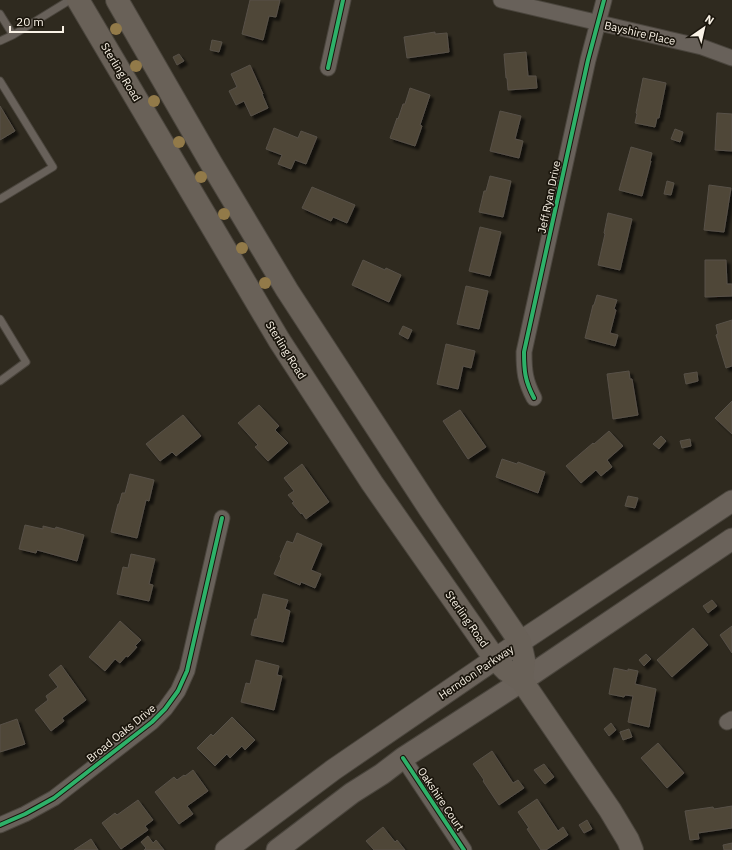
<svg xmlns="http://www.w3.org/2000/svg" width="732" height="850" font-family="'IBM Plex Sans',sans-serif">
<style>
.building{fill:#504638;stroke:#575148;filter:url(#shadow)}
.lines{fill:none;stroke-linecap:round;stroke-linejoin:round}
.service-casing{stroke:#4a453d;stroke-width:9}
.minor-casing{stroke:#4a453d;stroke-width:17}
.secondary-casing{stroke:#4a453d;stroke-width:23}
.primary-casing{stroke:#4a453d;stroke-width:24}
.service{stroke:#68615a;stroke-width:7}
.minor{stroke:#68615a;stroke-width:15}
.secondary{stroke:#6a625a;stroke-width:21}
.primary{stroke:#696158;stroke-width:22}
.cycleway-casing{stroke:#1a150c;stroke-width:6}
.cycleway{stroke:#2db169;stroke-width:4}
.tree{fill:#927a49}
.labels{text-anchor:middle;stroke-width:3.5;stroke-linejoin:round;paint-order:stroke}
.street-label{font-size:11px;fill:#f9f2e6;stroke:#1a150c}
</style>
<defs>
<filter id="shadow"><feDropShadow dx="3.5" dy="3.5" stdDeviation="1" flood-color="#0009"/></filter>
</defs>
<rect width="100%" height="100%" fill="#2f2a1f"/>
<path class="building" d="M250,0H280L276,17L269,16L263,40L242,34Z
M435,32V34L447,33L449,52L407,58L404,37Z
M212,40L222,42L219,52L210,50Z
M526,52L528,76H536L537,88L508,90L507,78H506L504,54Z
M179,54L184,61L177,65L173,57Z
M250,65L263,94H262L268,108L251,116L244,101L236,105L229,91L237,87L231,74Z
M643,78L666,83L659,118H657L655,127L635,123L637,114L636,113Z
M410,88L430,95L420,125L422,126L415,146L390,138L397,118L398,119L403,104H405Z
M0,106L15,131L0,140Z
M500,111L521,116L515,139L523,141L519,158L490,151Z
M717,113L732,114V151L715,150Z
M274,128L298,138L301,131L317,137L306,164L295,160L291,169L278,164L282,155L266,149Z
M675,129L683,132L680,142L671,139Z
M631,147L652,153L650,161H651L642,196L619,190Z
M490,176L511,181L503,217L479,212L484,191H486Z
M667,181L674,183L671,195L664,194Z
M709,185L731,188L724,232L704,230Z
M312,187L355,205L347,223L333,217L331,221L302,208Z
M608,213L632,219L620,270L598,265L605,234L604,233Z
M480,227L501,232L490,276L469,271Z
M363,260L385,270L386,268L401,275L389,302L352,285Z
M705,260H726L727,284H732V296L705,297Z
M466,286L488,291L479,329L457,324Z
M597,295L617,300L614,309L616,310L610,333L618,335L615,346L585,338L593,305H594Z
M732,320V366L726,368L716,335L718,334L716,325Z
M403,326L412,330L408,339L399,334Z
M446,344L475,351L471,368L463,366L458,389L437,384Z
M629,371L630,379H632L638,415L613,419L607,374Z
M697,372L698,381L686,384L684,374Z
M732,401V434L715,418Z
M259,405L279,426L275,430L288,443L268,461L255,447L258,445L238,423Z
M460,410L486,447L468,459L443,421Z
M183,415L201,436L176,456L172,452L160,461L146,444Z
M609,431L623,446L607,460L612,467L601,476L596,470L581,483L566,466L593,443L594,444Z
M661,436L666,441L659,449L653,444Z
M690,439L691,446L682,448L680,441Z
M502,459L517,464L518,462L545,472L538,493L496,477Z
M302,464L329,502L306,519L302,513L301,514L292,503L294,502L288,495L294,491L284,478Z
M130,474L154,480L149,501L146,500L137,538L111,532L118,504H119L122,493H125Z
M628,496L638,498L635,508L625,506Z
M25,525L43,529V526L55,529L56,527L84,535L77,561L37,550L36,553L19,549Z
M297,533L322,544L311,570L321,574L315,588L301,582L300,585L274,574L281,558L280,557L287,541L293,543Z
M131,554L155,559L149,584L153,585L149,601L117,594L123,567L128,568Z
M263,594L288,600L285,609L290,611L283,642L251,635L255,619H257Z
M712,600L717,606L708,613L703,606Z
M120,621L141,640L135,646L137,647L128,657L126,656L120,663L115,659L105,671L89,657Z
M732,626V653L720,635Z
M693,628L708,645L672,677L657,660Z
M646,654L651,659L644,666L639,660Z
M256,660L279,666L277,675L282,676L274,710L241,702L246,683L250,684Z
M61,665L86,700L62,718L64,721L51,731L35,710L48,700L46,696L58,687L49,675Z
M614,668L628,671V669L638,671L635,684L656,689L649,727L628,722L633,696L625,695L624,697L609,694Z
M232,717L255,740L245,750L242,746L230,758L227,754L215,766L197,748L211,734L213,736Z
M17,719L25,744L0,752V725Z
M611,723L616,730L609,736L604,729Z
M629,729L632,737L623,740L620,732Z
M658,743L684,773L667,788L641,758Z
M492,751L513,783L518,780L524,788L499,805L483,781L484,780L473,764Z
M544,764L554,777L545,784L534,770Z
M193,770L208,791L187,806L193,814L179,824L155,792L174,777L177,780L184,775L185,776Z
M537,799L558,831L563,827L568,835L546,850H541L527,829L529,828L518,812Z
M138,800L153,820L145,826L148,830L121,849L102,823L115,813L117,815Z
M732,806V828L698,833L699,839L690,840L685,811L713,807L714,809Z
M587,820L592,829L584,833L579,825Z
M383,827L395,842L397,840L405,850H374L366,841Z
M148,836L153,843L156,840L164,850H144L146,848L141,842Z
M91,839L98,850H74Z
M732,843V850H724L723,845Z"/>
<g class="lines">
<defs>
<path id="service" d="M0,14L13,35
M0,41L13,35L70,0
M0,81L53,167L0,199
M0,319L26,362L0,381"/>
<path id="minor" d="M501,0L702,47L732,58
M328,68L343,0
M534,398C525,381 524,371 524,352L588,60L604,0
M727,722L732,719
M403,758L464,850
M0,825L25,814L54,798L152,722L165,709L178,691L187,671L222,518"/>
<path id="secondary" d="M226,850L333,770L520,642L732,501
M277,850L352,793L382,774L403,758L522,681L732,539"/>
<path id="primary" d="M78,0L279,340L372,483L495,659L506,670L522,681L610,810L628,840L632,850
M117,0L211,163L287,290L429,508L520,642L524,660L522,681"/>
</defs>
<use href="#service" class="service-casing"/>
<use href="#minor" class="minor-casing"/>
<use href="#secondary" class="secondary-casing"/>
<use href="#primary" class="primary-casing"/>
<use href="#service" class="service"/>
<use href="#minor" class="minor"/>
<use href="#secondary" class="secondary"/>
<use href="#primary" class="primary"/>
<defs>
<path id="cycleway" d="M328,68L343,0
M534,398C525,381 524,371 524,352L588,60L604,0
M403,758L464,850
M0,825L25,814L54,798L152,722L165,709L178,691L187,671L222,518"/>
</defs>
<use href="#cycleway" class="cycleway-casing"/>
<use href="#cycleway" class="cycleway"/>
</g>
<g class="tree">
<circle cx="116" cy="29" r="6"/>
<circle cx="136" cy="66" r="6"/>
<circle cx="154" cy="101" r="6"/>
<circle cx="179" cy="142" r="6"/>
<circle cx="201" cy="177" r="6"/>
<circle cx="224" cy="214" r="6"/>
<circle cx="242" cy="248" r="6"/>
<circle cx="265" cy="283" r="6"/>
</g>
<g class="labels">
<g class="street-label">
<text transform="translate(640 33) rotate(13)" y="4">Bayshire Place</text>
<text transform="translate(121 72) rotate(59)" y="4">Sterling Road</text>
<text transform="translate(549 197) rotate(-78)" y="4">Jeff Ryan Drive</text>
<text transform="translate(286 350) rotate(58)" y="4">Sterling Road</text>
<text transform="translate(467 619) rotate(55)" y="4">Sterling Road</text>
<text transform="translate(476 672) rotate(-34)" y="4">Herndon Parkway</text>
<text transform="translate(121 733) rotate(-39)" y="4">Broad Oaks Drive</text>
<text transform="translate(441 799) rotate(56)" y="4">Oakshire Court</text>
</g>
</g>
<g transform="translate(704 28) rotate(34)" stroke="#1a150c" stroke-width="3" paint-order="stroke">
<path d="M0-3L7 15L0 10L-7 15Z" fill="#f9f2e6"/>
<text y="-6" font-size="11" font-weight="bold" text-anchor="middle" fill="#f9f2e6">N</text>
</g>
<path d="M10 26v6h53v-6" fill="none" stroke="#f9f2e6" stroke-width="2"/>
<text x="16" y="26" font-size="12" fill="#f9f2e6" stroke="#1a150c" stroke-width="3" paint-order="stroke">20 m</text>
</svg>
